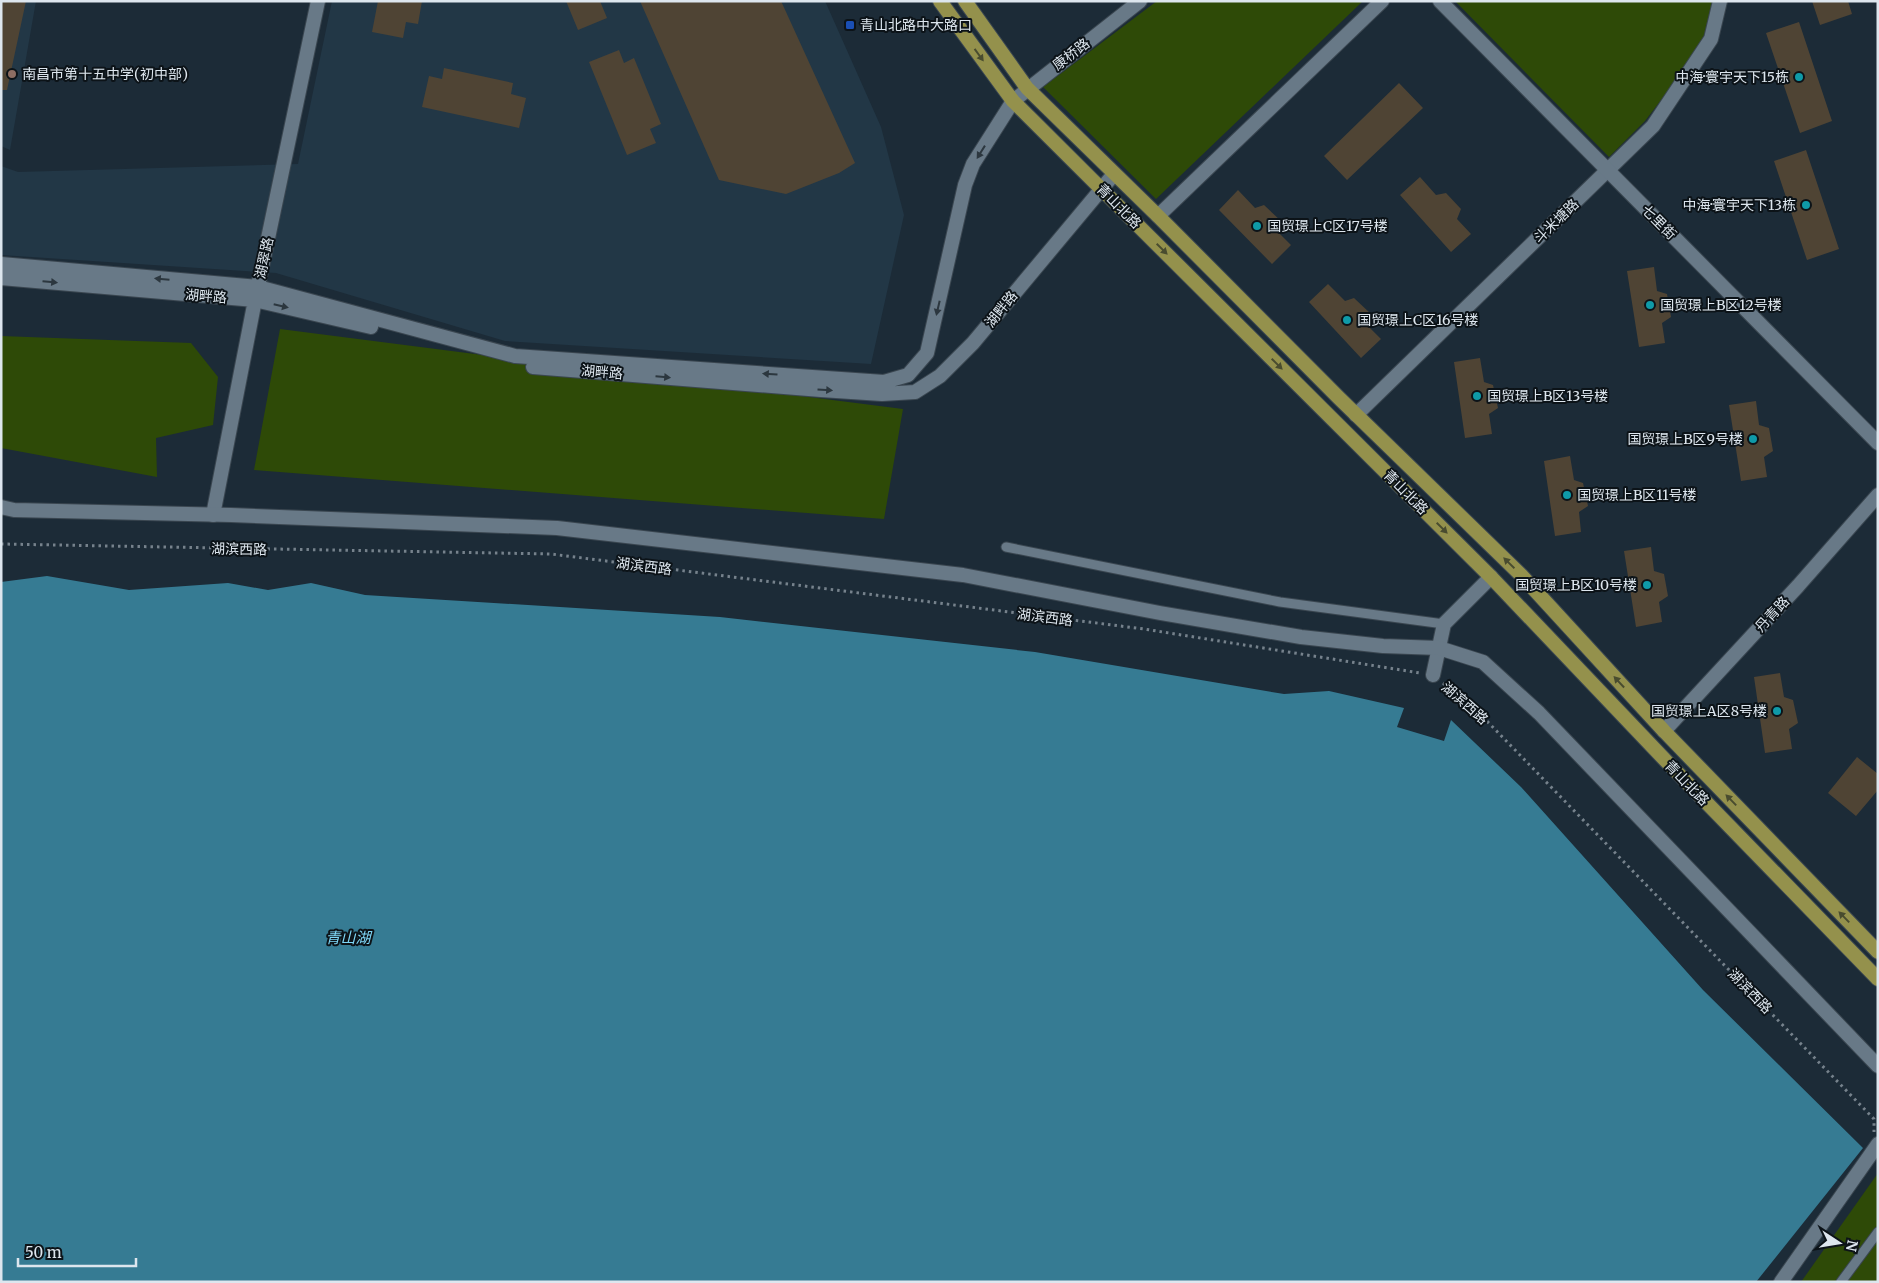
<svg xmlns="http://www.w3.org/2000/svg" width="1879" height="1283" font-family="Merriweather,'Noto Sans SC',serif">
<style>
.built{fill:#223746}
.green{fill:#2e4a07}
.water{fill:#367b93}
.building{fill:#4f4434}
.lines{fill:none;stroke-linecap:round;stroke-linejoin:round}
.service-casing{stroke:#3a4650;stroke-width:11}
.minor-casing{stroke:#3a4650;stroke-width:16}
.tertiary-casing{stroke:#3a4650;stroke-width:16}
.primary-casing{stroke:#3a4650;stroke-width:16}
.path{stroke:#76828c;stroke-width:3;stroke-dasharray:2.5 4;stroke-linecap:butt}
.service{stroke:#687987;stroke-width:9}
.minor{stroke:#687987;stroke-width:14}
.tertiary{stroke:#687987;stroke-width:14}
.primary{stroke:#94914c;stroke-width:14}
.oneway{fill:#494c2f}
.oneway2{fill:#2c373f}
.transit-dot{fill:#1a4fb4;stroke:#0c1318;stroke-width:2}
.education-dot{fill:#8d6e63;stroke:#0c1318;stroke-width:2}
.culture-dot{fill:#0f9aa8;stroke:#0c1318;stroke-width:2}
.labels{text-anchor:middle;stroke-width:4;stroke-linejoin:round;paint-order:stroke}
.poi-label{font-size:14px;fill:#dde6ee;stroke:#0c1318;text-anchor:start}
.street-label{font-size:14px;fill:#dde6ee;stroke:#0c1318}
.water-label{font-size:15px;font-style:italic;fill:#7fd7f7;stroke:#0c1318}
</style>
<rect width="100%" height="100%" fill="#1c2b37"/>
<path class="built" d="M1,1H36L10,150L1,146Z
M332,1H825L881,127L904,215L871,364L505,341L276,273L1,255V166L18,172L298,164Z"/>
<path class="green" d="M1157,1H1363L1156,199L1043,87Z
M1455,1H1713L1706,33L1668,91L1645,121L1609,157Z
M280,329L903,409L884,519L254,470Z
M1,336L191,343L218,377L213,425L156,438L157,477L1,448Z
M1878,1173V1282H1801Z"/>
<path class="water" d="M47,576L129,590L228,583L268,590L311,583L365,595L720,617L1035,652L1284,694L1329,691L1404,708L1397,727L1444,741L1451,720L1521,787L1703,990L1863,1148L1756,1282H1V582Z"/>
<path class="building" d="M1,1H26L7,90H1Z
M378,1H422L418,24L406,22L403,38L372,32Z
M566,1H600L607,18L578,30Z
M640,1H781L855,163L839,173L786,194L719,180Z
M1812,1H1848L1852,14L1820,25Z
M1799,22L1832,121L1800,133L1766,33Z
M619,50L624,63L634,58L661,124L650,129L656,143L627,155L589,62Z
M444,68L513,83L511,94L526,98L519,128L422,107L429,76L442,79Z
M1399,83L1423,108L1347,180L1324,156Z
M1806,150L1839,249L1807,260L1774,161Z
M1420,177L1436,195L1446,193L1461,209L1457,219L1471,234L1451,252L1400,195Z
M1238,190L1255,208L1264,205L1281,221L1277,231L1291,245L1272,264L1219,210Z
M1654,267L1657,291L1667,294L1671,317L1662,323L1665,343L1639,347L1627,271Z
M1328,284L1345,301L1354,298L1371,314L1367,325L1381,339L1361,358L1309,302Z
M1480,358L1484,382L1493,385L1498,408L1489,414L1492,434L1465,438L1454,362Z
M1756,401L1759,425L1769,428L1773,451L1764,457L1767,477L1741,481L1729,405Z
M1570,456L1574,480L1583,483L1588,506L1579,512L1581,532L1555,536L1544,461Z
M1651,547L1654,571L1664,574L1668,596L1659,602L1662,622L1636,627L1624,551Z
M1780,673L1784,697L1793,700L1798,723L1789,729L1792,749L1765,753L1754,677Z
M1857,757L1878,774V790L1856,816L1828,793Z"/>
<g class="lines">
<defs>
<path id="service" d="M1006,547L1280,602L1444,624
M1841,1282L1878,1232"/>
<path id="minor" d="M1158,216L1382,1
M1,264L258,287L515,356L884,382L908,375L927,353L965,185L973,164L1013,101L1140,1
M1,278L255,300L371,327
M533,367L821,390L882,394L915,392L940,376L973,343L1114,174
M1356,415L1653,126L1711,39L1720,1
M213,515L255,300L318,1
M1433,675L1444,624L1491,577
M1664,731L1798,586L1878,495"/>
<path id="tertiary" d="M1440,1L1878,443
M1,507L14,510L231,515L557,528L963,575L1160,613L1301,637L1383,646L1439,648L1483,662L1539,713L1878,1066
M1781,1282L1878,1144"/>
<path id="primary" d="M940,1L1013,101L1491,577L1668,763L1878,979
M965,1L1027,88L1158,216L1339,398L1521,575L1664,731L1878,952"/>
</defs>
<use href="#service" class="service-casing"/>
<use href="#minor" class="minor-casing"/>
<use href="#tertiary" class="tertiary-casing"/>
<use href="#primary" class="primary-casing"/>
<path class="path" d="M1,544L551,554L1144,629L1420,673
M1443,683L1481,715L1874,1119V1132"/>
<use href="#service" class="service"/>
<use href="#minor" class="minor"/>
<use href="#tertiary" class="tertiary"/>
<use href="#primary" class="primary"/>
</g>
<defs><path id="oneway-solid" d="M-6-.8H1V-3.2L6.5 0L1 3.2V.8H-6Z" transform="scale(1.25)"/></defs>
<g class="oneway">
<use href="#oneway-solid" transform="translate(979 55) rotate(54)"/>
<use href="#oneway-solid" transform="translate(1162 249) rotate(45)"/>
<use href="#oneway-solid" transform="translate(1277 364) rotate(45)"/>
<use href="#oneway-solid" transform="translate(1442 528) rotate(45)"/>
<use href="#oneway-solid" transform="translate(1509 563) rotate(-136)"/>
<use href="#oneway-solid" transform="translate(1619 682) rotate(-133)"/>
<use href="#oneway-solid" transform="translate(1731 800) rotate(-134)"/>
<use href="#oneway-solid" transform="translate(1844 917) rotate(-134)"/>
</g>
<g class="oneway2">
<use href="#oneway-solid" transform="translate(981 152) rotate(122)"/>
<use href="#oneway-solid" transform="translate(162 279) rotate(-175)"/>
<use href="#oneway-solid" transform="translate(50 282) rotate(5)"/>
<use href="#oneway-solid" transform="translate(281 306) rotate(13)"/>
<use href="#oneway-solid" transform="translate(938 308) rotate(103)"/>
<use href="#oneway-solid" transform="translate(770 374) rotate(-176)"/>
<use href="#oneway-solid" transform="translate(663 377) rotate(5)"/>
<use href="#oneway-solid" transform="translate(825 390) rotate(4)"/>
</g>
<rect class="transit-dot" x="845" y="20" width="10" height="10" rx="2.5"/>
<circle class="education-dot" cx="12" cy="74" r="5"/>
<g class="culture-dot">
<circle cx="1799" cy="77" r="5"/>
<circle cx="1806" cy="205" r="5"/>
<circle cx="1257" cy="226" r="5"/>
<circle cx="1650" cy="305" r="5"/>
<circle cx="1347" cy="320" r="5"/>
<circle cx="1477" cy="396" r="5"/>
<circle cx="1753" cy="439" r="5"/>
<circle cx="1567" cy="495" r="5"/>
<circle cx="1647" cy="585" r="5"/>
<circle cx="1777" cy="711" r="5"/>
</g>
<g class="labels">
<g class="poi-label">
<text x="860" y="30">青山北路中大路口</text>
<text x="22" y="79">南昌市第十五中学(初中部)</text>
<text x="1789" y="82" text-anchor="end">中海·寰宇天下15栋</text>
<text x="1796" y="210" text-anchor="end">中海·寰宇天下13栋</text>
<text x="1267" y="231">国贸璟上C区17号楼</text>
<text x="1660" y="310">国贸璟上B区12号楼</text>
<text x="1357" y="325">国贸璟上C区16号楼</text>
<text x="1487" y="401">国贸璟上B区13号楼</text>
<text x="1743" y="444" text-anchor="end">国贸璟上B区9号楼</text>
<text x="1577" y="500">国贸璟上B区11号楼</text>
<text x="1637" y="590" text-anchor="end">国贸璟上B区10号楼</text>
<text x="1767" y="716" text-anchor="end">国贸璟上A区8号楼</text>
</g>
<g class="street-label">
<text transform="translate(1071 54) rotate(-37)" y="5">康桥路</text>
<text transform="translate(1119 206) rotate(45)" y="5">青山北路</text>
<text transform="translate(1556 221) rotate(-44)" y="5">斗米塘路</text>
<text transform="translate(1659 222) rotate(45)" y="5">七里街</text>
<text transform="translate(264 258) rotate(-78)" y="5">湖翠路</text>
<text transform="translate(206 296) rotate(5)" y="5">湖畔路</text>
<text transform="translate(1001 309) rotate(-51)" y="5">湖畔路</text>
<text transform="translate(602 372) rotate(5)" y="5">湖畔路</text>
<text transform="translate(1406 492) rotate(45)" y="5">青山北路</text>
<text transform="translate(239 549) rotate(1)" y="5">湖滨西路</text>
<text transform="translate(644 566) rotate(7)" y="5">湖滨西路</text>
<text transform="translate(1772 614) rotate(-47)" y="5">丹青路</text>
<text transform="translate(1045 617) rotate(7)" y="5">湖滨西路</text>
<text transform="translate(1465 703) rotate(41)" y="5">湖滨西路</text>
<text transform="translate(1687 783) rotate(46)" y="5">青山北路</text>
<text transform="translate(1750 991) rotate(46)" y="5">湖滨西路</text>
</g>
<g class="water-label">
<text x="348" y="943">青山湖</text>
</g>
</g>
<rect width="1879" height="1283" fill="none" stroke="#dde6ee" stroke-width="5"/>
<g transform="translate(1839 1243) rotate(102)" stroke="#0c1318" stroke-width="4" paint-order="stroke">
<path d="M0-4L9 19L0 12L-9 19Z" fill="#dde6ee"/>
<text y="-8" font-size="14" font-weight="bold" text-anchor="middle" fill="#dde6ee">N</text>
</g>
<path d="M18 1258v8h118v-8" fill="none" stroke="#dde6ee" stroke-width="2.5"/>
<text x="25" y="1258" font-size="15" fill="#dde6ee" stroke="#0c1318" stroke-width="4" paint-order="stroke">50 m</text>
</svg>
